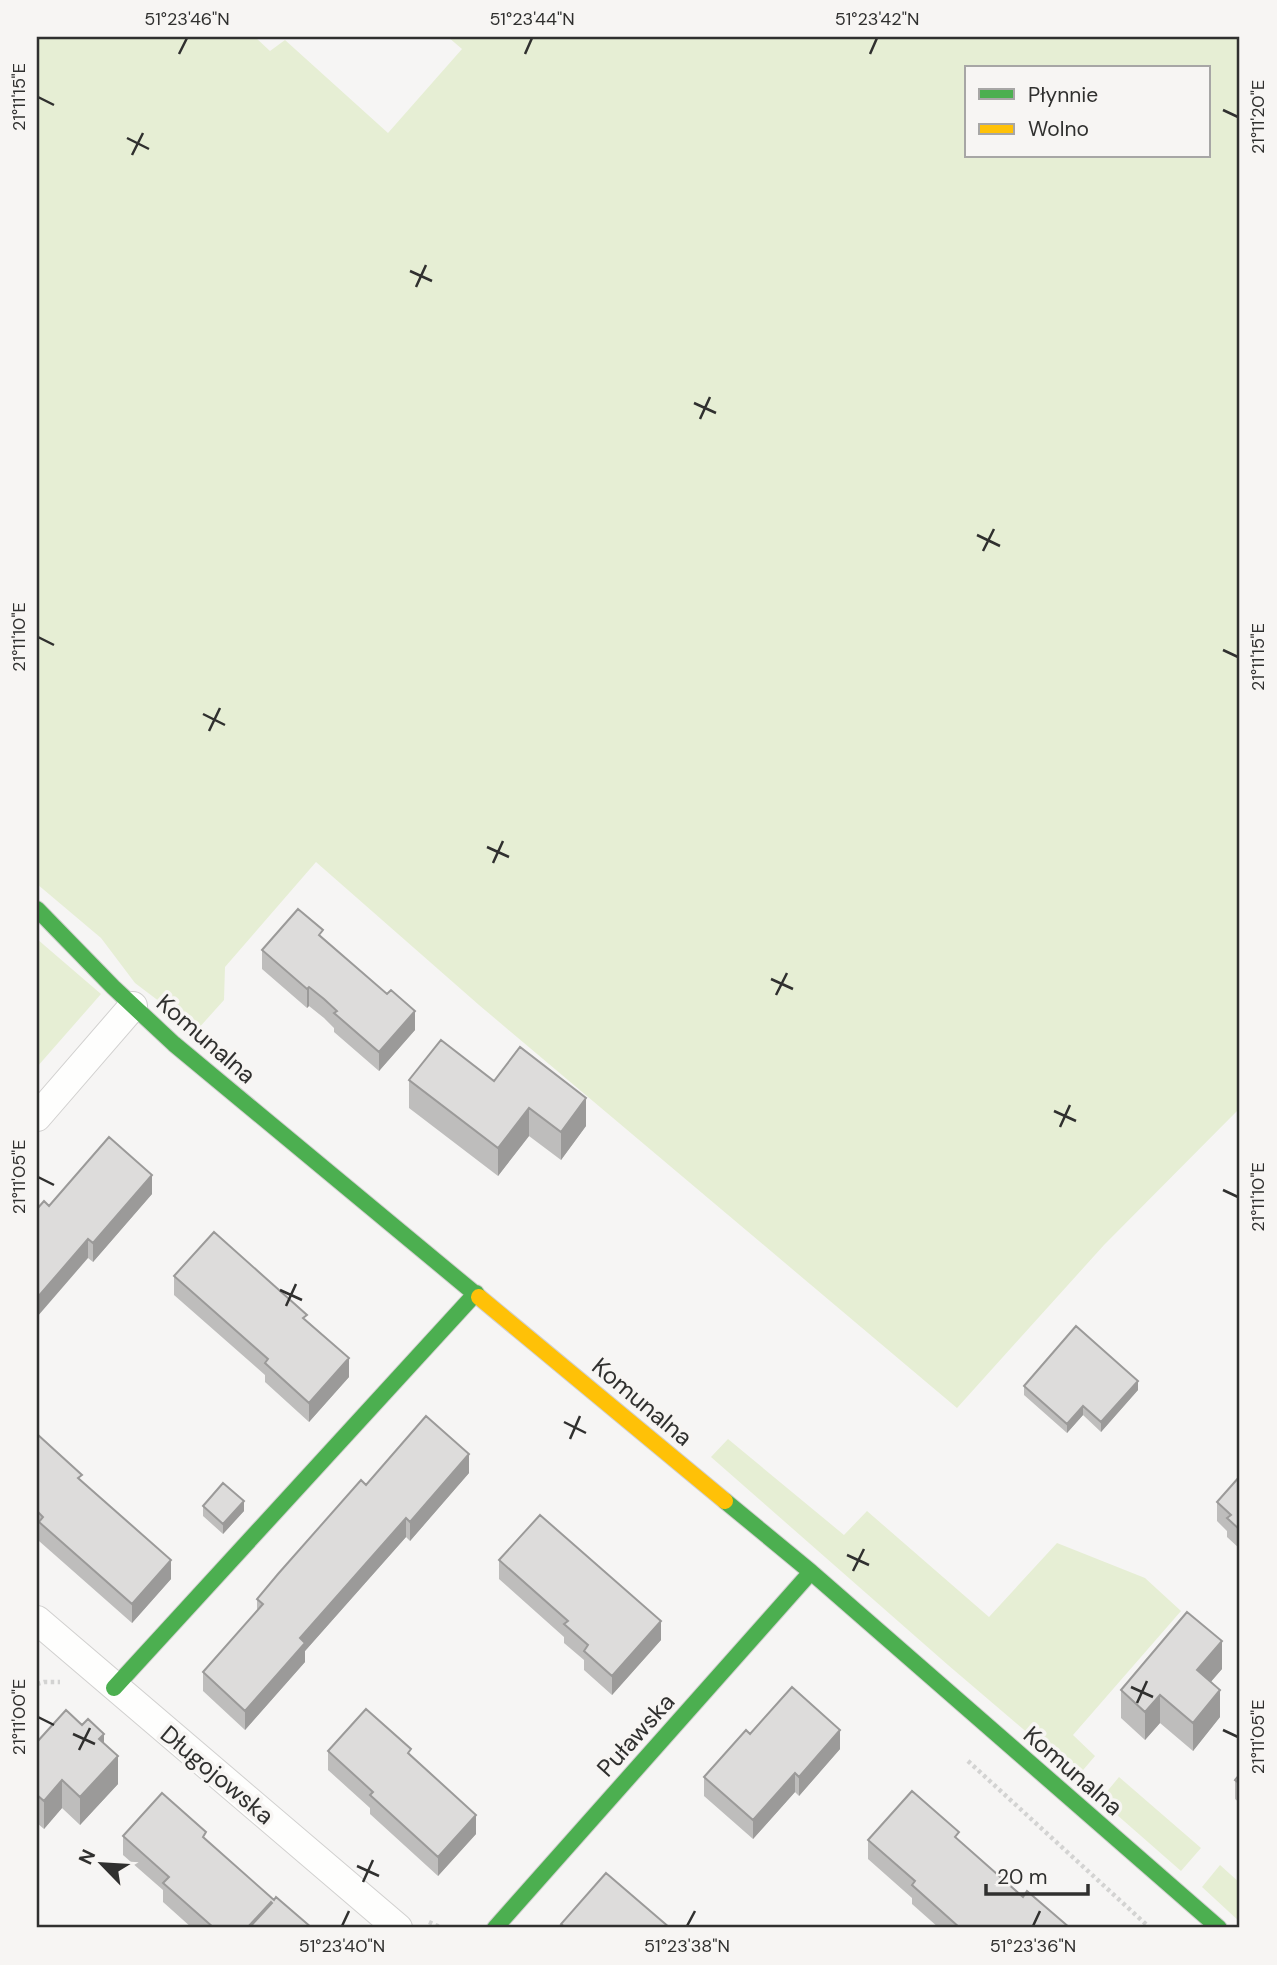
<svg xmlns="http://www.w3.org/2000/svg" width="1277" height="1965" font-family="'DM Sans',sans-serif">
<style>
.green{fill:#e6eed4;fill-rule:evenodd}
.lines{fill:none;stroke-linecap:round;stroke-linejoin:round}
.street-casing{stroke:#d1d0cf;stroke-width:30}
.fast-casing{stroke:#d1d0cf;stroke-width:18}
.slow-casing{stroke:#d1d0cf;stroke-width:18}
.path{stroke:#d3d3d2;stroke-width:4.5;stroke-dasharray:3.5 3.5;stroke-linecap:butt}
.street{stroke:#fefefd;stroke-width:28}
.fast{stroke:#4caf50;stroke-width:16}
.slow{stroke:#ffc107;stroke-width:16}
.wall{fill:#bebdbc}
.shaded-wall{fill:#9b9a99}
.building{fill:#dddcdb;stroke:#9b9a99;stroke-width:2}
.ticks{fill:none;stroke:#30302f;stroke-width:2.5}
.labels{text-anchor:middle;stroke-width:7;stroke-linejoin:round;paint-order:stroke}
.street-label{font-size:24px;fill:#30302f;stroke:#f7f5f3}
.neatline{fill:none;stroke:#30302f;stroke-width:2.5}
.ticks-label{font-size:18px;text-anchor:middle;fill:#30302f}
</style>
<rect width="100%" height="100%" fill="#f6f5f4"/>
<path class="green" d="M37,37H255L270,51L285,40L388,133L462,49L448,37H1240V1108L1104,1245L957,1408L479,1005L316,862L225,967L224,1000L197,1030L135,983L101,938L37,884ZM967,68H1209V156H967Z
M37,939L101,994L37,1067Z
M728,1439L844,1535L867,1511L989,1617L1057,1543L1145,1578L1181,1611L1073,1735L1095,1756L1078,1776L948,1665L711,1457Z
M1119,1777L1201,1848L1181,1871L1100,1800Z
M1220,1865L1240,1883V1922L1202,1887Z"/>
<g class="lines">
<defs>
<path id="street" d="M37,1117L133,1006
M37,1620L398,1928"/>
<path id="fast" d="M37,909L113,987L174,1044L479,1297
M725,1501L811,1572L1219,1928
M114,1688L476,1293
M495,1928L811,1572"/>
<path id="slow" d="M479,1297L725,1501"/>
</defs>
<use href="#street" class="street-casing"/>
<use href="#fast" class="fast-casing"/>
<use href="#slow" class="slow-casing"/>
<path class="path" d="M37,1684L44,1682H60
M968,1761L1150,1928
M429,1922L442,1928H448"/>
<use href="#street" class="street"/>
<use href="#fast" class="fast"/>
<use href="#slow" class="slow"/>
</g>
<path class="wall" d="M323,938L415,1030L379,1071L334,1032V1028L324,1018L309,1006L307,1008L262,969V950Z
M409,1080L494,1081L586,1126L561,1160L529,1136L498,1176L409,1108Z
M152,1194L93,1262L88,1258L49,1206Z
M174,1276L307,1321L349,1377L309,1422L265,1382V1375L174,1295Z
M1024,1386L1138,1390L1101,1432L1083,1415L1067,1433L1024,1395Z
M37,1434L82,1481L171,1579L132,1623L39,1541V1533L37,1530Z
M469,1473L410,1541L406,1537L305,1651V1662L245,1730L203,1691V1672L257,1611V1599L366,1485Z
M1240,1476V1549L1227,1537V1531L1217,1521V1502Z
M203,1506L244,1511L223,1534L203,1516Z
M499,1560L661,1640L612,1695L584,1670V1660L564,1643V1637L499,1579Z
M1222,1669L1211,1681L1220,1717L1193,1751L1160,1723L1145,1740L1121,1718V1690Z
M82,1725L104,1744L118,1784L80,1825L62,1808L44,1829L37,1823V1742Z
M750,1734L840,1749L799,1796L795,1792L753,1839L704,1796V1777Z
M328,1751L411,1755L476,1834L438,1876L370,1814V1808L328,1770Z
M1240,1774V1803L1235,1799V1780Z
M123,1836L206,1840L274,1900L312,1928H192L163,1902V1890L123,1855Z
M868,1840H959L1023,1897L1070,1928H939L912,1904V1898L868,1859Z"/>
<path class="shaded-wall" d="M309,987V1006L307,1008V989Z
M415,1011V1030L379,1071V1052Z
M586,1098V1126L561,1160V1132Z
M529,1108V1136L498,1176V1148Z
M152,1175V1194L93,1262V1243Z
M88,1239V1258L37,1317V1298Z
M349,1358V1377L309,1422V1403Z
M1138,1381V1390L1101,1432V1422Z
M1083,1406V1415L1067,1433V1424Z
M469,1454V1473L410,1541V1522Z
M244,1501V1511L223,1534V1524Z
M406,1518V1537L305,1651V1662L245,1730V1711L300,1638Z
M171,1560V1579L132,1623V1604Z
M661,1621V1640L612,1695V1676Z
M1222,1641V1669L1197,1698V1670Z
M1220,1690V1717L1193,1751V1723Z
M1160,1695V1723L1145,1740V1712Z
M840,1730V1749L799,1796V1777Z
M104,1734V1762L99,1739Z
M118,1756V1784L80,1825V1797Z
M795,1773V1792L753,1839V1820Z
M62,1780V1808L44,1829V1801Z
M476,1815V1834L438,1876V1857Z"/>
<path class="building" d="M298,909L323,930L319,935L387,994L391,990L415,1011L379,1052L334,1013L337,1011L324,999L309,987L307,989L262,950Z
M441,1040L494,1081L520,1047L586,1098L561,1132L529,1108L498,1148L409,1080Z
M109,1137L152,1175L93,1243L88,1239L37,1298V1209L44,1201L49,1206Z
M214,1232L307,1315L303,1318L349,1358L309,1403L265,1363L268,1359L174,1276Z
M1076,1326L1138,1381L1101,1422L1083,1406L1067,1424L1024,1386Z
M426,1416L469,1454L410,1522L406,1518L300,1638L305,1643L245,1711L203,1672L263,1604L257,1599L278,1574L361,1480L366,1485Z
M37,1434L82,1475L78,1478L171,1560L132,1604L39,1522L43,1517L37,1511Z
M1240,1476V1530L1227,1518L1231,1515L1217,1502Z
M223,1483L244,1501L223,1524L203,1506Z
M540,1515L661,1621L612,1676L584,1651L588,1645L564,1624L568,1621L499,1560Z
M1187,1612L1222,1641L1197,1670L1220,1690L1193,1723L1160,1695L1145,1712L1121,1690Z
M792,1687L840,1730L799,1777L795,1773L753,1820L704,1777L746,1730L750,1734Z
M366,1709L411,1749L408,1753L476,1815L438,1857L370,1795L373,1792L328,1751Z
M66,1710L82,1725L88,1719L104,1734L99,1739L118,1756L80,1797L62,1780L44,1801L37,1795V1742Z
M1240,1774V1784L1235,1780Z
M912,1791L959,1832L955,1837L1023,1897L1027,1891L1070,1928H960L912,1885L915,1881L868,1840Z
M162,1793L206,1832L203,1837L274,1900L276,1897L312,1928H249L272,1903L271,1902L247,1928H214L163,1883L169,1877L123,1836Z
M606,1873L670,1928H566L561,1924Z"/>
<path class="ticks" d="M179,54L187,38M525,54L532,38M870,54L877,38M38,97L54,105M1223,110L1238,117M127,138L149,149M132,155L143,133M410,271L432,281M416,287L426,265M694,403L716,413M700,419L710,397M977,535L1000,546M983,551L994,529M38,637L54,645M1223,650L1238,657M203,714L225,725M209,731L220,708M487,847L509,857M493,863L503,841M771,979L793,989M776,995L787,973M1054,1111L1076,1121M1060,1127L1070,1105M38,1177L54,1185M1223,1190L1238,1197M280,1290L302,1300M286,1306L296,1284M564,1422L586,1433M570,1439L580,1416M847,1555L869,1565M853,1571L864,1549M1131,1687L1153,1697M1137,1703L1147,1681M38,1717L54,1725M1223,1730L1238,1737M73,1734L95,1744M79,1750L90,1728M357,1866L379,1876M363,1882L373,1860M342,1926L349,1911M687,1926L695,1911M1033,1926L1040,1911"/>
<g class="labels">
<g class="street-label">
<text transform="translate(206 1039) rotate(41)" y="8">Komunalna</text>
<text transform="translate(642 1402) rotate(40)" y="8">Komunalna</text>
<text transform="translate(636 1735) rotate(-48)" y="8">Puławska</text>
<text transform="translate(1073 1771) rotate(41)" y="8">Komunalna</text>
<text transform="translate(217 1775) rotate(40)" y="8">Długojowska</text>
</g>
</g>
<rect width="1277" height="1965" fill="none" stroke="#f7f5f3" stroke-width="77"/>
<rect x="965" y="66" width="245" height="91" fill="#f7f5f3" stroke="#a7a6a5" stroke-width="2"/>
<rect x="979" y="89" width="35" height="10" fill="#4caf50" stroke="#a7a6a5" stroke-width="2"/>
<text x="1028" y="102" font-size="21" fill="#30302f">Płynnie</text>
<rect x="979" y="124" width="35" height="10" fill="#ffc107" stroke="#a7a6a5" stroke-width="2"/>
<text x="1028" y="136" font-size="21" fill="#30302f">Wolno</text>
<g transform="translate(102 1864) rotate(295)" stroke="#f7f5f3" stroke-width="5" paint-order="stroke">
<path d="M0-5L12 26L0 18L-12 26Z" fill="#30302f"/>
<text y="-10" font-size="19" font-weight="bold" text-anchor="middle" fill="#30302f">N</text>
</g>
<path d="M986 1884v10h102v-10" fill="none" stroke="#30302f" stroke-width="3.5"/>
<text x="997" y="1884" font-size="21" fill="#30302f" stroke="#f7f5f3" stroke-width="5" paint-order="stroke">20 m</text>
<rect x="38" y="38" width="1200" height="1888" class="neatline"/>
<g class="ticks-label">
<text x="187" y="25">51°23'46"N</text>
<text x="532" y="25">51°23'44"N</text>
<text x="877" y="25">51°23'42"N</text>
<text transform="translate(19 97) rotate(-90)" y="6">21°11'15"E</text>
<text transform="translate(1258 117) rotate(-90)" y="6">21°11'20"E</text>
<text transform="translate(19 637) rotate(-90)" y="6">21°11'10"E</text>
<text transform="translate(1258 657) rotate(-90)" y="6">21°11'15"E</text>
<text transform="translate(19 1177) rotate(-90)" y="6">21°11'05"E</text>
<text transform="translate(1258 1197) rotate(-90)" y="6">21°11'10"E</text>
<text transform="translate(19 1717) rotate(-90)" y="6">21°11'00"E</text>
<text transform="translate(1258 1737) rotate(-90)" y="6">21°11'05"E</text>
<text x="342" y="1952">51°23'40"N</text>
<text x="687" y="1952">51°23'38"N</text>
<text x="1033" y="1952">51°23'36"N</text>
</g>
</svg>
